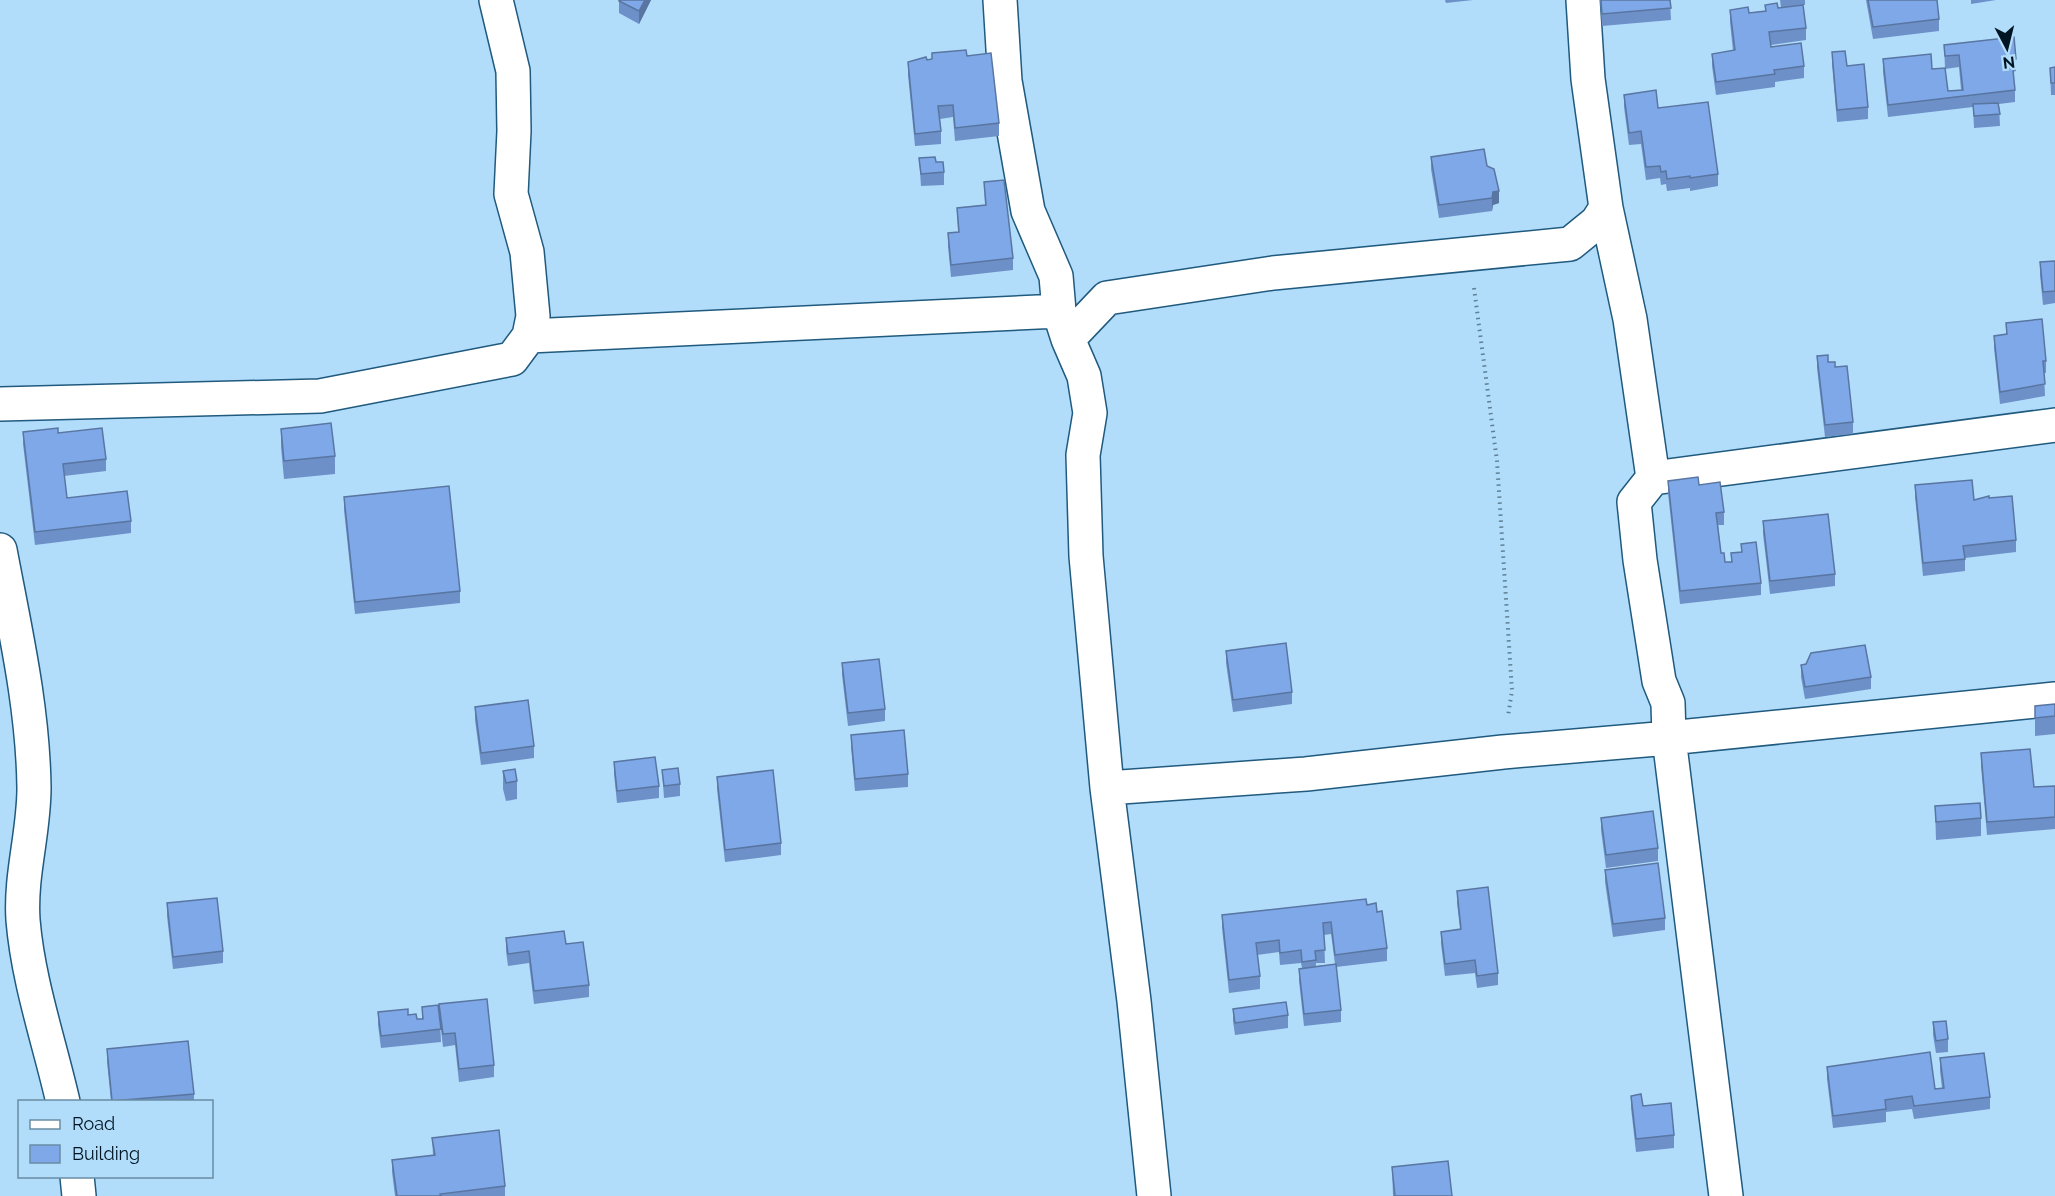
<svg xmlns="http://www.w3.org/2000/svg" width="2055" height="1196" font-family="Raleway,sans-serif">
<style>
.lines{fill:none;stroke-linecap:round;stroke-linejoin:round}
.minor-casing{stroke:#205a7e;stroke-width:36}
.path{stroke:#5f8096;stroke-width:4;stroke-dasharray:1.5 4.5;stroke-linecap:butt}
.minor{stroke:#fff;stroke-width:33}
.wall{fill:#6d90c8;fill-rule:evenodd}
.shaded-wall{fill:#5976a2}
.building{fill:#7fa8e8;stroke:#5976a2;stroke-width:1.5}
</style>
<rect width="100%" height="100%" fill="#b1ddfb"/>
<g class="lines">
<defs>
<path id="minor" d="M1000,0L1005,81L1028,211L1056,276L1059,311
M1583,0L1588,79L1606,208
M529,336L1059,311L1068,339L1107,298L1273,273L1570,244L1597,222L1606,208L1630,319L1653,478L1634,502L1640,560L1659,681L1668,703L1669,738L2055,699
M1068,339L1084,376L1090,413L1083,455L1086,556L1107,788L1134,1001L1154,1196
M0,404L320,396L512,359L529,336L533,316L527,252L511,194L514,131L513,71L496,0
M1653,478L2055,425
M0,550C15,630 33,707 34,788C34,833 20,875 23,920C28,981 49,1041 63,1102
M1107,788L1306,774L1503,752L1669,738L1726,1196
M77,1176L79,1196"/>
</defs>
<use href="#minor" class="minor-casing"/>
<path class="path" d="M1474,288L1497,461L1512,691L1508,716"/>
<use href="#minor" class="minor"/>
</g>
<path class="wall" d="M651,0L639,24L619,13V1Z
M1445,0H1473L1446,3Z
M1600,0H1670L1671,20L1602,26Z
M1780,0H1805V5H1803L1806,28V40L1771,45V47L1804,66V78L1775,82V87L1716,95L1712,66V54L1733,51L1730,22V10L1749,13L1765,11V5L1778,8H1781Z
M1866,0H1937L1939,19V31L1873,39Z
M1971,0H1996L1971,4Z
M1944,45L2016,59V71L2013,72L2015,90V102L1999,104L2000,126L1974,128L1973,107L1888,117L1883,72V59L1932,69L1945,68ZM1959,67L1961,90L1948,91L1945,69Z
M1832,52L1847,66L1868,107V119L1837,122L1832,64Z
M932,53L967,56L999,123V136L955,141L953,117L940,119L941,131V144L915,146L908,75V62L932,59Z
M2055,67V95H2051L2050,68Z
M1624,95L1658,108L1718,174V186L1690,191V188L1667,191L1666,184L1661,185L1660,178L1646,180L1641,144L1629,145L1624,107Z
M1431,157L1487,166L1499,203L1493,205L1492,211L1439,218L1431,169Z
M919,158L936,162L944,172V185L921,186Z
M984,182L1013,258V270L951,277L948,246V233L958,232L957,208L985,205Z
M2055,261V303L2043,305L2040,275V262Z
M2006,323L2046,361V373H2044L2045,396L2000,404L1994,348V336L2006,335Z
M1817,356L1835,367L1853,422V434L1825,437L1817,368Z
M281,429L335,456V474L284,479L281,447Z
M23,432L58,433L106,459V471L64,476L67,498L131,521V533L35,545L23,444Z
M1668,481L1699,485L1724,512V525H1718L1721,553L1725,562H1731V553L1741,552V544L1761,583V595L1680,604L1668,493Z
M1915,485L1974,500L1989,498L2016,540V552L1965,558V571L1923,576L1915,497Z
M344,497L460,591V603L355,614L344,510Z
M1763,521L1835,574V586L1770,594L1763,534Z
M1226,651L1292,692V704L1233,712L1226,663Z
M842,663L885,709V721L848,726L842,675Z
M1806,664L1871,677V689L1805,699L1801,677V665Z
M2055,704V734L2035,736V706Z
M475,707L534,746V758L481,765L475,720Z
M851,735L908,774V787L855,791L851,747Z
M1981,753L2034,787L2055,786V829L1987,835L1981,766Z
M614,762L659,786V798L617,803L614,774Z
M662,770L680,784V796L664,798Z
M503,771L517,781V799L506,801L503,789Z
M717,777L781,843V855L725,862L717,789Z
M1935,806L1981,818V836L1936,840Z
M1601,818L1658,848V861L1606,868L1601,830Z
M1605,870L1665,918V930L1613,937L1605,882Z
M1457,891L1498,973V985L1477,988L1475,973L1445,976L1441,944V932L1460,929L1457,903Z
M167,903L223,951V963L173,969L167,916Z
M1367,905L1377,912L1387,948V961L1336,967L1341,1010V1022L1304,1026L1299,981V969L1302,968L1301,963L1280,965L1279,952L1257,955L1260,976V989L1229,993L1222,928V915ZM1331,934L1335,964L1316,966V963H1325L1324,935Z
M506,938L566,944L589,985V997L534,1004L529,963L508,966L506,951Z
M439,1004L494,1065V1077L459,1082L455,1045L443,1047L440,1022L441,1042L381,1048L378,1025V1012L408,1015L417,1019H422V1007L439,1015Z
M1233,1009L1288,1015V1028L1235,1035L1233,1021Z
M1933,1022L1948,1039V1052L1936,1053L1933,1035Z
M107,1049L194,1094V1101H111L107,1062Z
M1940,1058L1990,1097V1109L1914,1119L1912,1109L1886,1112V1122L1833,1128L1827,1079V1067L1935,1089L1942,1088L1940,1071Z
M1631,1096L1674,1135V1148L1636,1152L1631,1108Z
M432,1138L505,1186V1196H395L392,1172V1160L433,1155Z
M1392,1167L1452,1196H1393Z"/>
<path class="shaded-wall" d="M645,0H651L639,24V11Z
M1499,191V203L1493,205L1492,211V198L1493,192Z"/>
<path class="building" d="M619,0H645L639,11L619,1Z
M1601,0H1670L1671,8L1602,14Z
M1868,0H1937L1939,19L1873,27Z
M1777,3L1778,8L1803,5L1806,28L1769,32L1771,47L1801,43L1804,66L1774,70L1775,74L1716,82L1712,54L1735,50L1730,10L1748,7L1749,13L1766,11L1765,5Z
M2014,37L2016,59L2012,60L2015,90L1888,105L1883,59L1931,54L1932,69L1945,68L1948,91L1963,90L1959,55L1945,56L1944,45Z
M966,50L967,56L991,53L999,123L955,128L953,105L938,106L941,131L915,134L908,62L926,57L927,60L932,59V53Z
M1845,51L1847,66L1864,64L1868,107L1837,110L1832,52Z
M2055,67V83H2051L2050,68Z
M1656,90L1658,108L1708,102L1718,174L1690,178V176L1667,179L1666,171L1661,172L1660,166L1646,167L1641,131L1629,133L1624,95Z
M1998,103L2000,114L1974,116L1973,104Z
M1484,149L1487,166L1494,169L1499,191L1493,192L1492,198L1439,205L1431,157Z
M935,157L936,162H943L944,172L921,174L919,158Z
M1004,180L1013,258L951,265L948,233L959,232L957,208L986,205L984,182Z
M2055,261V291L2043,292L2040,262Z
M2042,319L2046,361H2043L2045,384L2000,392L1994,336L2007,334L2006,323Z
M1828,355V362H1835V367L1847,366L1853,422L1825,425L1817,356Z
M331,423L335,456L284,461L281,429Z
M58,428V433L102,428L106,459L63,464L67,498L127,491L131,521L35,532L23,432Z
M1698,477L1699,485L1720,482L1724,512L1716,513L1721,553H1724L1725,562H1732L1731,553L1742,552L1741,544L1756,542L1761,583L1680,591L1668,481Z
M1972,480L1974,500L1989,496V498L2012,496L2016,540L1963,546L1965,559L1923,563L1915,485Z
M449,486L460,591L355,602L344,497Z
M1828,514L1835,574L1770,581L1763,521Z
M1286,643L1292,692L1233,700L1226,651Z
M1865,645L1871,677L1805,687L1801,665L1806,664L1811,653Z
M879,659L885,709L848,713L842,663Z
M528,700L534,746L481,753L475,707Z
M2055,704V716L2035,718V706Z
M904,730L908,774L855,779L851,735Z
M2030,749L2034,787L2055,786V817L1987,822L1981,753Z
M655,757L659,786L617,791L614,762Z
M678,768L680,784L664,786L662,770Z
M515,769L517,781L506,783L503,771Z
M773,770L781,843L725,850L717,777Z
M1980,803L1981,818L1936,822L1935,806Z
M1653,811L1658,848L1606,855L1601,818Z
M1658,863L1665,918L1613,924L1605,870Z
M1488,887L1498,973L1477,976L1475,960L1445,964L1441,932L1461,929L1457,891Z
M217,898L223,951L173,957L167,903Z
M1366,899L1367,905L1376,903L1377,912L1382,911L1387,948L1335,955L1331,922L1323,923L1325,950L1315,951L1316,960L1302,962L1301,950L1280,953L1279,940L1256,943L1260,976L1229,980L1222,915Z
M564,931L566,944L583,942L589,985L534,991L529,951L508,954L506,938Z
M1336,964L1341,1010L1304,1014L1299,969Z
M487,999L494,1065L459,1069L455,1033L443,1034L439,1004Z
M1286,1002L1288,1015L1235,1023L1233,1009Z
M438,1005L441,1029L381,1036L378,1012L408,1009V1015L416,1014L417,1019H423L422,1007Z
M1946,1021L1948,1039L1936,1041L1933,1022Z
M188,1041L194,1094L112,1101L107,1049Z
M1930,1052L1935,1089L1944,1088L1940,1058L1984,1053L1990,1097L1914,1106L1912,1096L1885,1100L1886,1109L1833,1116L1827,1067Z
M1641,1094L1643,1106L1671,1103L1674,1135L1636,1139L1631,1096Z
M499,1130L505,1186L440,1194L441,1196H397L392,1160L435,1155L432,1138Z
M1448,1161L1452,1196H1395L1392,1167Z"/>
<rect x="18" y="1100" width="195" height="78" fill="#b1ddfb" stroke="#6a8da5" stroke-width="1.5"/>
<rect x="30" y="1120" width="30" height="9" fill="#ffffff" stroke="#6a8da5" stroke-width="1.5"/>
<text x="72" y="1130" font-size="18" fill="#001523">Road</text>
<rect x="30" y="1145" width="30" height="18" fill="#7fa8e8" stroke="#6a8da5" stroke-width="1.5"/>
<text x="72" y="1160" font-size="18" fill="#001523">Building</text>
<g transform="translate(2007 48) rotate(173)" stroke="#b1ddfb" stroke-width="4.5" paint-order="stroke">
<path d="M0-4.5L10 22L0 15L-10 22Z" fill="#001523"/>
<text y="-9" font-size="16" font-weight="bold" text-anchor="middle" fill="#001523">N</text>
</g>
</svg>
